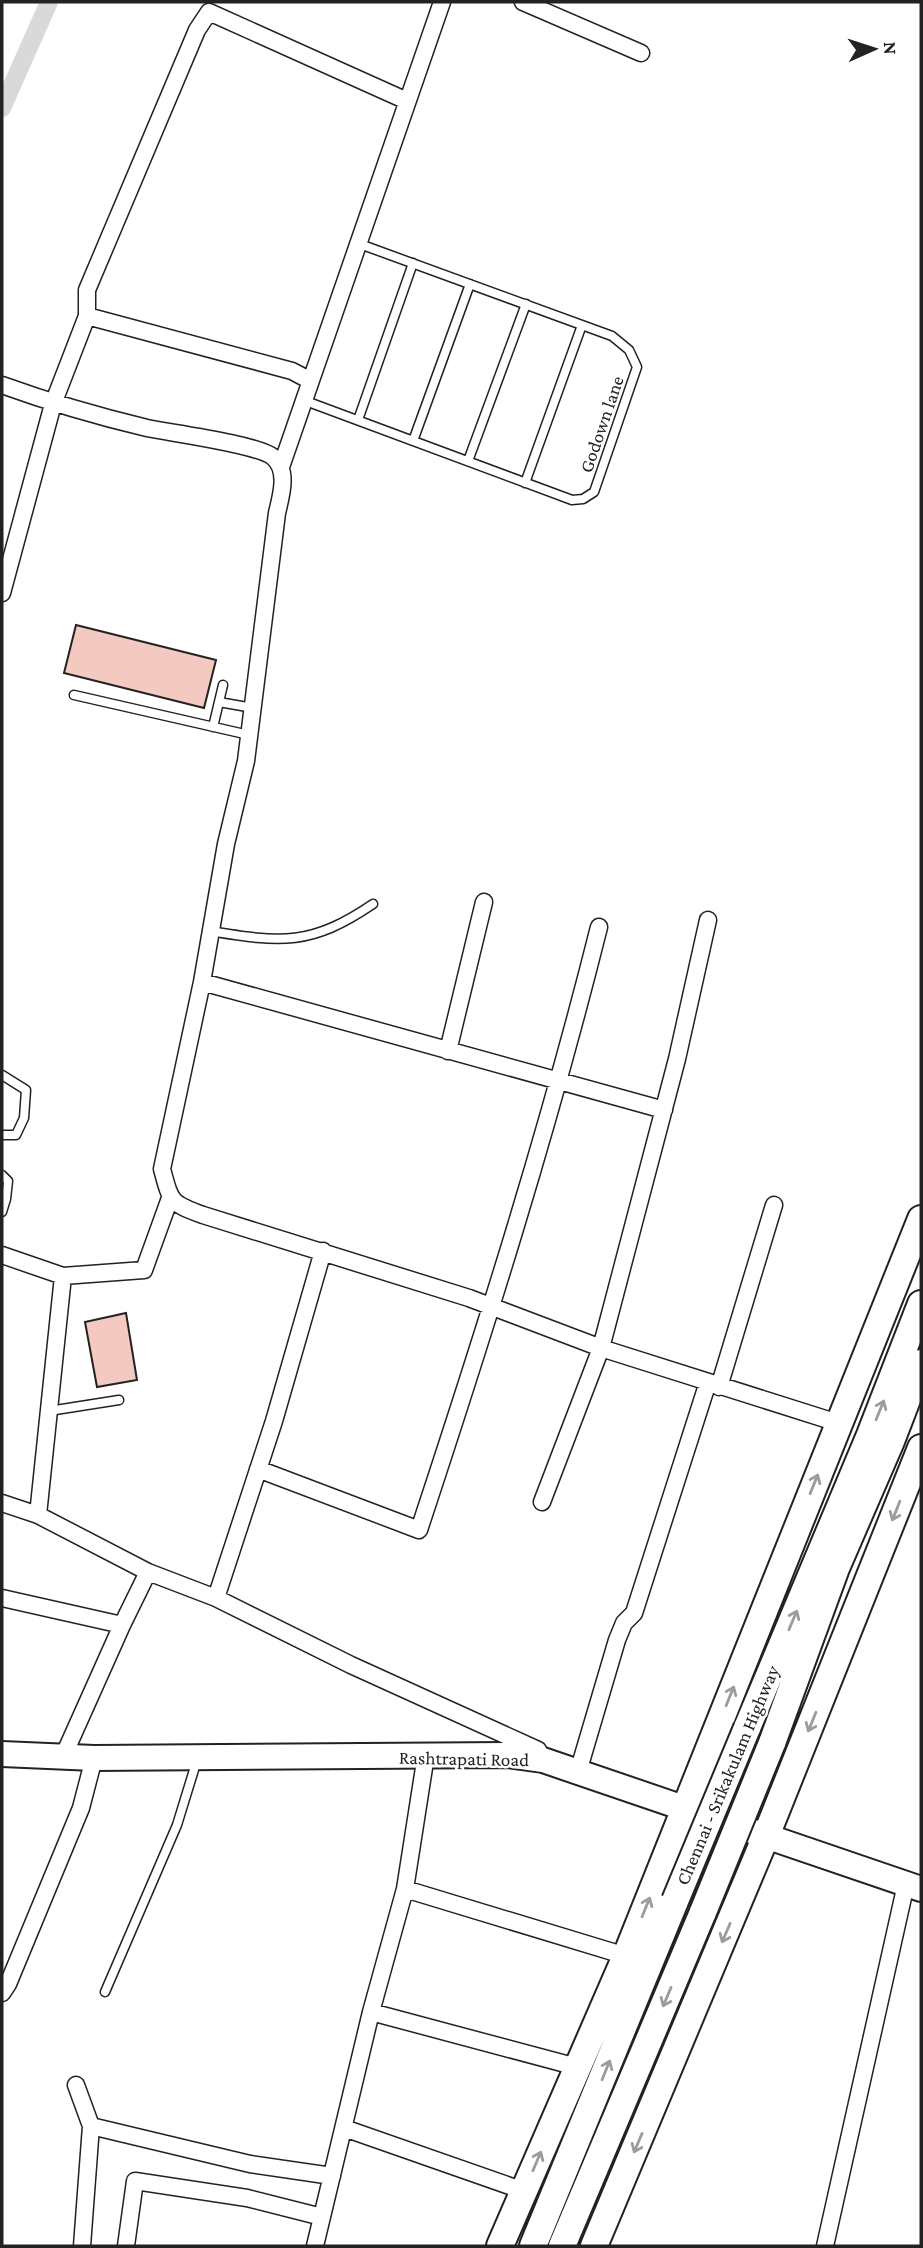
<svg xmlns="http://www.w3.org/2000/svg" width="923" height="2248" font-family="'Crimson Pro',serif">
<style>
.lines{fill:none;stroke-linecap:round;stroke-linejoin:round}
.canal{stroke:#d9d9d9;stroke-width:18}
.building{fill:#f3c9c0;stroke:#222;stroke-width:2}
.service-casing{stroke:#222;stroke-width:11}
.minor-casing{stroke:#222;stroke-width:19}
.primary-casing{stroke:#222;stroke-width:28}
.trunk-casing{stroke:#222;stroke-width:30}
.service{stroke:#fff;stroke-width:8}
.minor{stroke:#fff;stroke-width:16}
.primary{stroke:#fff;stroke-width:24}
.trunk{stroke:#fff;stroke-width:26}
.trunk-bridge-casing{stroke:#222;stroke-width:30;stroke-linecap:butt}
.trunk-bridge{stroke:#fff;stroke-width:26}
.oneway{stroke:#9c9c9c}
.labels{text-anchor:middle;stroke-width:5;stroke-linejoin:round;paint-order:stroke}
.street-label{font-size:19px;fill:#222;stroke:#fff}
</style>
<rect width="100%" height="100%" fill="#fff"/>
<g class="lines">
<path class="canal" d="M2,108L49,2"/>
</g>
<path class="building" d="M76,625L216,660L204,708L64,673Z
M126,1313L137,1380L97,1387L85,1322Z"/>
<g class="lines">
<defs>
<path id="service" d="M303,400L572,500L583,499L594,492L637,367L629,350L612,336L357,243
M358,420L413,263
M413,441L470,284
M468,461L526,304
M525,483L582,325
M74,695L249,735
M219,702L253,708
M213,727L223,685
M210,931C282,943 311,946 373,904
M2,1075L26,1090L24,1118L16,1135H2
M2,1175L8,1181L6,1199L2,1212
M49,1411L119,1400
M105,1992L177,1825L197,1760"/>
<path id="minor" d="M523,2L641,53
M87,316L292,371L309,380
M2,385C49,402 97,416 147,428C171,433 257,444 273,457C289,470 281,496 277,513L246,761L226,844L202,982L162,1169C171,1202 170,1203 203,1215L469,1298L601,1348L838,1423
M281,467L442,2
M2,593L53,404L87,316V290L197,30L209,12L407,101
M202,982L664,1110
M448,1051L484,902
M2,1255L63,1276L144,1270L170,1198
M719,1387L774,1205
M258,1469L419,1530C485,1330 548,1131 599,927
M542,1502L601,1348L677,1059L708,920
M2,1503L38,1515L148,1572L216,1598L351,1665L538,1750L542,1758
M38,1515L63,1276
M2,1598L122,1625
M216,1598L274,1421L323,1251
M63,1757L122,1625L148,1572
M578,1772L617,1640L624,1623L634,1613L708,1382
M405,1889L626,1956
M2,1993L8,1984L81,1808L94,1758
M371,2012L577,2067
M76,2085L91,2126L82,2246
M91,2126L250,2164L332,2176
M344,2128L524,2191
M126,2246L135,2181L247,2198L322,2217
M315,2246L371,2012L405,1889L426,1755
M825,2246L906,1884"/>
<path id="primary" d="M2,1754L94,1758L507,1755L543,1760L921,1889"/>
<path id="trunk" d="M747,1728L870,1435L921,1304
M772,1743L836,1568L891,1441L921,1363
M500,2246L626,1956L921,1219
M533,2246L675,1901
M562,2246L703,1912
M594,2246L766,1836L921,1448"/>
</defs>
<use href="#service" class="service-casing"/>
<use href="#minor" class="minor-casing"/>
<use href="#primary" class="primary-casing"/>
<use href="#trunk" class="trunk-casing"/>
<use href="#service" class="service"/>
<use href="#minor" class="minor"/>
<use href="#primary" class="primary"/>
<use href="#trunk" class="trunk"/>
<defs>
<path id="trunk-bridge" d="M675,1901L747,1728
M703,1912L772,1743"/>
</defs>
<use href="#trunk-bridge" class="trunk-bridge-casing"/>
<use href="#trunk-bridge" class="trunk-bridge"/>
</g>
<defs><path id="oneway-shaft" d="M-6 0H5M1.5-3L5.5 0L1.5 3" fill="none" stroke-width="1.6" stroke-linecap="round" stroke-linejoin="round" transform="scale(1.75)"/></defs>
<g class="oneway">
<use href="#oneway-shaft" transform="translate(880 1410) rotate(-68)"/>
<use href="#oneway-shaft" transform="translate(814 1484) rotate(-68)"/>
<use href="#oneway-shaft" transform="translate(896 1511) rotate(112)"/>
<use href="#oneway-shaft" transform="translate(793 1620) rotate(-67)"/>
<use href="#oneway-shaft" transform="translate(730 1696) rotate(-68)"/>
<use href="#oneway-shaft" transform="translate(812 1722) rotate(112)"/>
<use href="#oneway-shaft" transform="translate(646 1907) rotate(-68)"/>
<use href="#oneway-shaft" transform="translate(726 1933) rotate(113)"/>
<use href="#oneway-shaft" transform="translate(667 1997) rotate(113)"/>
<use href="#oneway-shaft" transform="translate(606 2070) rotate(-68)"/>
<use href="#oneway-shaft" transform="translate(638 2143) rotate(113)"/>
<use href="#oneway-shaft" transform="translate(537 2161) rotate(-67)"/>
</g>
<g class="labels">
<g class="street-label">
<text transform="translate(601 424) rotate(-71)" y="7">Godown lane</text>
<text transform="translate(464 1758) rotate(1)" y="7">Rashtrapati Road</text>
<text transform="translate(727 1775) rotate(-67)" y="7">Chennai - Srikakulam Highway</text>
</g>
</g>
<rect width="923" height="2248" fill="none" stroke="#222222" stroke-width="7"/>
<g transform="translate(874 49) rotate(87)" stroke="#ffffff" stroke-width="5" paint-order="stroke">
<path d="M0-5L12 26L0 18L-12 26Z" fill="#222222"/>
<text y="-10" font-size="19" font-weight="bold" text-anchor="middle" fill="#222222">N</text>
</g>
</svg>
